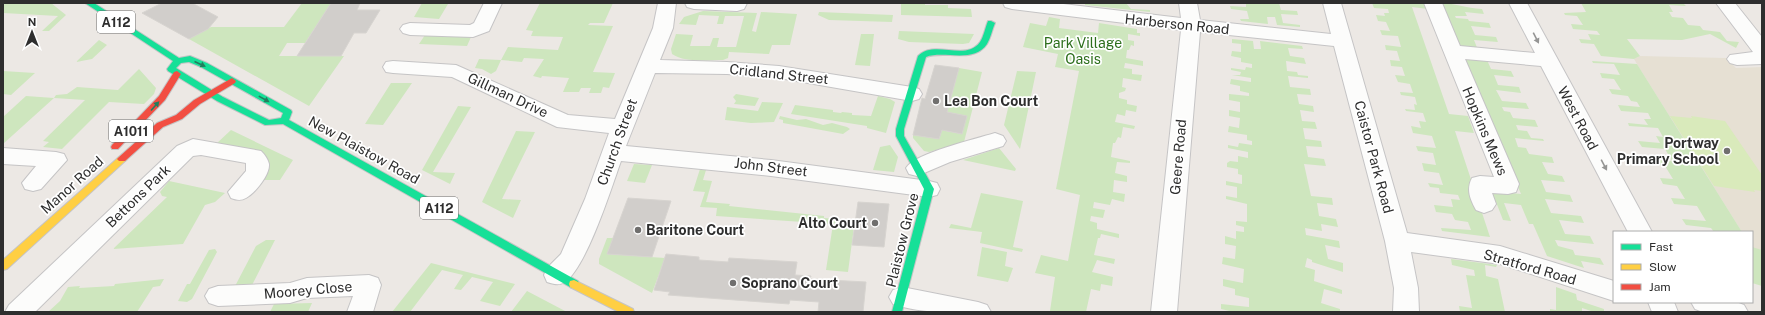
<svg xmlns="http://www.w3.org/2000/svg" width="1765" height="315" font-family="'Public Sans',sans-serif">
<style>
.education{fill:#e6e0d3}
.green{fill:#cee6be}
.pitch{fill:#d9eabb}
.building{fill:#d1cecb;stroke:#d7d4d0}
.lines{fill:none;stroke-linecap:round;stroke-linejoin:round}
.street-casing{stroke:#c5c4c5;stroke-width:2}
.fast-casing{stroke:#c5c4c5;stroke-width:2}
.slow-casing{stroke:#c5c4c5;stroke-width:2}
.jam-casing{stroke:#c5c4c5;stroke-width:2}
.street{fill:#fcfcfb;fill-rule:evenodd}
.fast{fill:#16e098;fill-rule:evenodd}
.slow{fill:#ffcf43;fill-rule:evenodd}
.jam{fill:#f24e42;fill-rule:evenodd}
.oneway{fill:#959594}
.oneway2{fill:#237e5e}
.poi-dot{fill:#706f6e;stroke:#fff;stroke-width:1.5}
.labels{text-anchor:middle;stroke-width:3.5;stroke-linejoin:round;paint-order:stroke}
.shield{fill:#fff;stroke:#6d6d6d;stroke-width:1}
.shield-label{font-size:13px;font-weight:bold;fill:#2e2e2e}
.street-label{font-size:14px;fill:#2e2e2e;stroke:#fff}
.park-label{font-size:14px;fill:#2c6e1b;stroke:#fff}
.poi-label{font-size:14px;font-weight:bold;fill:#2e2e2e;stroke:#fff;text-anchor:start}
</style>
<rect width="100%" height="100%" fill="#ece8e4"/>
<path class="education" d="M1640,56L1726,58L1736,68L1762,67V250L1753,249L1752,232H1742L1637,64L1634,59Z"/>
<path class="green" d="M3,3H51L66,15L49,31H42L58,16L3,13Z
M302,3H331L305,43H287L279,56H344L309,106L189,39L211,27H284Z
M422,3L448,4L439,19L414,17Z
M540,3H613L604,23H590L588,25L613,26L593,72L615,73L609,88L603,87L601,93H589L591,88H581L579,92H563L569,78L542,76L541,78L533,76L544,59L524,58L522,62L501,60L508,47L558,50L563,37L531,36L533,31L526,30Z
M904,3H925V5H948V8L971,9L972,17L901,15V4Z
M1085,3H1126L1131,9L1150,10V12L1085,5Z
M1246,3H1279L1281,10L1297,11L1298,15L1281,14L1283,23L1300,25V27L1277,25L1275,17H1267L1268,24L1241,21L1240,19H1249L1247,11L1231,9L1230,6L1246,7Z
M1372,3H1426L1428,9L1412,7L1449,114L1468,116L1474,133L1455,131L1490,237L1442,231L1441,228L1471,230L1468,222L1455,220L1452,214L1436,212L1434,205L1453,207L1451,199L1460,200L1458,195L1440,193L1439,188L1430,187L1428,183L1443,185L1439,173L1424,171L1422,163L1436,165L1433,153L1418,151L1416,146L1436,148L1432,136L1413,133L1411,126L1421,128L1419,121L1426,122L1423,113L1406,111L1405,109L1415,110L1414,104L1417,105L1415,97L1401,95L1400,92L1413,93L1410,84L1398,82L1395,75L1405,76L1402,67L1391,66L1390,60L1400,61L1397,51L1386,50L1385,45L1401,47L1398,36L1382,35L1380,30L1390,31L1386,22L1378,21L1376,15L1385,16L1384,13H1389L1388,9L1374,8Z
M1439,3C1455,3 1466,8 1482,9L1484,14L1465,12L1467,16H1455L1456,18L1468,19L1469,21L1489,23L1491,28L1471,26L1475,35L1496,37L1498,42L1474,40L1478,50L1462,48L1456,43Z
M1576,3H1683L1686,6L1669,5L1673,12H1669L1672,17L1683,18L1688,25L1700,26L1703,30L1720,32L1727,41L1739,42L1736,48L1710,34L1682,40L1627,39L1640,56L1634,59L1601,56L1594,44L1581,43L1579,39L1591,40L1588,34L1600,35L1597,31L1573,29L1571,24L1583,25L1577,16L1565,15L1564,13L1586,12L1581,3Z
M703,11L757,13L752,31L756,32L761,12L797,14L790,45H772L769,54L729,52L728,58L723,60C708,60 685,63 672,54L671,49L676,34L693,35L690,46H710L713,38H719L717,47H736L744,16H725L723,24H717L719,16L699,15L696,25L679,24L684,17Z
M819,12L893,15L892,22L829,20L818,15Z
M1049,17L1060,19L1059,28L1098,33L1099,23L1137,29V33H1140V36L1128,34V40L1134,41V46L1131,45L1129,50H1127L1126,58L1143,61V66L1125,63L1124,68L1132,69V74L1142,75L1141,81L1123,78L1122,87L1126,88L1125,91L1119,93V98L1127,100V104L1137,106L1136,112L1126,110L1125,116L1117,114L1115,122L1135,126L1134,129L1123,127L1121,138L1118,137L1115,143H1113L1111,157L1130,161V163L1117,162L1115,173L1127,176V182L1114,180L1113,192L1125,194L1124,202L1112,199L1110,205L1094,202L1093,208L1105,210L1103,218L1091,216L1090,221L1097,223V229L1119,234V238L1101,234L1100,238H1098L1094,255L1115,259L1114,264L1097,260L1092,272L1113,277L1112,286L1101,284L1100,291L1091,289L1086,312L1050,311L1055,277L1035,273L1041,255L1068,261L1080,195L1056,189L1079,71L1055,67L1058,54L1023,47L1030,23L1046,26Z
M899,31L974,34L969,43L963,44L909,42L898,39Z
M861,34H874L870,66L855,65Z
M425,35L471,37L467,46L419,44Z
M1232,39L1253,41L1254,49H1261L1260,41L1302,46L1303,49L1288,48L1290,56L1304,58L1306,64L1286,61L1287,71L1297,72L1298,75L1308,76V78L1288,76L1290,87L1310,89L1311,95L1297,94L1299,104L1313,106L1314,112L1300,110L1302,121L1315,122L1317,129L1303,128L1305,139L1321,141L1322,147L1306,146L1308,157L1324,159L1326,166L1304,164L1311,196L1332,198L1333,205L1317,203L1319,216L1336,219L1338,227L1321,224L1322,231L1305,228L1306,235L1339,241L1340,248L1325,245L1328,259L1343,263V272L1312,262V260L1307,258L1305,267L1315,270L1314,281L1342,290V294L1324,289L1321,303L1340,309V312H1234L1221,309V304L1249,307V298L1235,295V289L1223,286V279L1243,283L1244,269L1222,264L1223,257L1235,259L1236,246L1225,244V236L1236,239V231L1244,232V227L1236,225V221L1247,222V204L1226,199V196L1237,198V187L1226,185V181L1242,184V175L1238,174V169L1227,167V163L1230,161L1238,162V156L1248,158V152L1228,148V145L1238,147L1239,143L1252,145V141L1247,140V135L1228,132L1229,126L1239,128L1240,118L1229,116V110L1240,112V102L1229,100V94L1249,96V93L1240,91V86L1230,84L1231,79L1251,82V78L1232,75H1240L1241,72L1231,70V68L1245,70L1246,67L1252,68V64L1241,62V58L1231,56L1232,51L1241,52V44L1232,43Z
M99,40L107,45L92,59L76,62Z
M1464,58L1487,60L1491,69L1511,71L1514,77L1494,75L1498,85L1519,87L1521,93L1496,90L1502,101L1526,103L1529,109L1502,107L1504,111L1510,112L1513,118L1535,120L1538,127L1516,125L1518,130L1527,131L1531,138L1543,139L1544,141L1515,138L1518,147L1526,148L1529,154L1552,157L1554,163L1542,162L1548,174L1562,176L1565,182L1541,180L1546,192L1570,195L1573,202L1545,199L1551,213L1581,216L1584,223L1559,220L1565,234L1590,236L1594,244L1555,240L1558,246L1573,250L1575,255L1600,258L1604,265L1581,261L1584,268L1547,256L1533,224H1529L1521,205L1504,203L1511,221L1503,220L1496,202L1487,201L1490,191L1521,194Z
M479,59L501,60L496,71L491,74L482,69L475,68Z
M1592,61L1637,64L1742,232H1714L1711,228L1686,225L1682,219L1706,221L1697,206L1674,204L1671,198L1685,199L1677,186L1663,184L1660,178L1673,179L1665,166L1652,164L1649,159L1672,161L1665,149L1642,147L1638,141L1660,143L1656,136L1663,137L1658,128L1629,126L1628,123L1648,125L1644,119H1651L1648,113L1621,111L1618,105L1640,107L1637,102L1631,101L1628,96L1612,94L1609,89L1621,90L1614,79L1602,78L1600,73L1620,75L1614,64L1593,63Z
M959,68L982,72L964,142L929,152L924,151L913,138V135L939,139L945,120L949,121L946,131L962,134L966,116L947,112Z
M139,69L156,88L154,94L144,104L109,102L62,149L43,147L49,142L43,141L85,100L54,98L3,144V117L26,96L54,98L56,95L67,94L77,87L118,90Z
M3,71L35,73L11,95L3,94Z
M1017,71L1036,72L1020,149L1004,125Z
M391,83H412L383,125L365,124Z
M736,94L759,98L755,106L734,104L736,101L733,97Z
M878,96L890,99L895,102L886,133L867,128V126L791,114L795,105L833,110V112L841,113L842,112L852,113V115L871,116Z
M762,102L783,103L774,122L751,123L725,120L727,107L758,111Z
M458,106L471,107L433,172L455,173L450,184L422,170Z
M780,116L797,120L806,119L823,125L832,123L847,127L850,129L843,134L783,123V120L779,119Z
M231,130L293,160L280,180H260L265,163L216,144Z
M516,131L535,132L502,199L521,200L513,218L482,202Z
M890,145L898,157L894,172L873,170L880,147Z
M999,148L1016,169L1015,171L963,160Z
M634,164L652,165L645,183L627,181Z
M700,169L706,170L703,180L712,181L706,202L730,204L729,206L824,216V218L863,221L854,227L848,272L826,270L833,224L716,216L717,208L700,207L705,192L693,191Z
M169,181L225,193L215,202L205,205L183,244L113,249L167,197L162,196L160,192Z
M981,193L1023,201L1013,247L1023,249L1022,252L980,243L982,232L949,228L951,224L971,228Z
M607,238H613L607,254L665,258L652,293L599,264V259Z
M266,240H275L250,289L233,290L256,246Z
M982,247L1007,252L1005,266L1013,268L1008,282L977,276Z
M1752,247L1762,250V286L1752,283Z
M215,249L217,252L192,299L187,302L178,301L187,284H190L209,250Z
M1451,259L1497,265L1496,267L1485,265L1486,276L1498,279L1505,312H1460L1459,306L1472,308L1466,275L1475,276L1474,270L1452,265Z
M431,263L515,284L500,306L480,301L493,282L472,277L461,290L454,289L463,275L442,270L410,312H392Z
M164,279L160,286L153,287L137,312H48L60,301L68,287L80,286L79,288L114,286L115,284Z
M1556,287L1576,294L1577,300L1604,309V312H1594L1582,308V312H1550V309L1556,310Z
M527,291L567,312H511Z
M312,303L308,312H270L274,304Z"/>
<path class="pitch" d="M1670,116L1692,118L1691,116L1725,121L1762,175V191L1754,190L1755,192L1714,186Z"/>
<path class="building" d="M162,3H192L218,17L208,29L189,39L142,13Z
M331,3H360L357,10H380L366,33H354L341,56H297Z
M935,65L959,68L947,112L967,116L962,134L942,130L939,139L913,135L922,98L925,99Z
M628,198L671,201L652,257L607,254Z
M858,202L889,204L884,247L852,245Z
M666,254L699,257V260L728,262L729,258L797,262L795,275L811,276L810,279L866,282L863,312H818L819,302L790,300L789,304L668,295L670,292L654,290Z"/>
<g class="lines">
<defs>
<path id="street" d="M484,3H502L489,31L473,37L410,35L403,33L400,29L403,25L410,23L470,25L474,23Z
M658,3H676L673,28L660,60L727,62L779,66L912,87L919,89L922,94L919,99L912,101L779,78L727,74L655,73L626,146L771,160L929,181L937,183L940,189L937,195L929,197L771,176L621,161C611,189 587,266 565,282C559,286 553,284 547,282L544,275L547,268L561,254L585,199L609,133L557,127L452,77L393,73L386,72L383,67L386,62L393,61L456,65L568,115L615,119L653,28Z
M685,3H747L744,9L737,11L694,9L687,7Z
M1003,3H1055L1181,18L1179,3H1197L1200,20L1331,34L1323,3H1341L1407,233L1500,246L1614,281V301L1500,264L1411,252L1418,288L1419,312H1393L1394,288L1385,241L1334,46L1200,32L1177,312H1151L1181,30L1012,9L1005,7Z
M1424,3H1442L1460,46L1535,53L1509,3H1527L1652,232H1628L1541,66L1465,59L1519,184L1516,192L1508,194L1492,193L1496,204L1492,210L1484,213L1476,210C1470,199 1466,189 1472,178L1480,176L1494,177Z
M1716,3H1735L1762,37V64L1737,65L1730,63L1727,59L1730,55L1753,52Z
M995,133L1003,136L1006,141L1003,146L950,162L917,176L909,174L906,168C915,153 976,139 995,133Z
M193,139L261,151C264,154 268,159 269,164C270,175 255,193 246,198C241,201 236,200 231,198L228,192L246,171V163L201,155L193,156L35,312H5L9,305L177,146Z
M3,148L56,152L64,154L67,160L41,189L33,191L25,189L22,183L36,166L3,164Z
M369,275L378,278L381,285L373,312H347L353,296L307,298L290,303L218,306L209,303L205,296L209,289L218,286L290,283L307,278Z
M902,287L978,302L987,305L991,312C958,312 925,315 893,304L889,297L893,290Z
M1648,302H1674L1678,312H1652Z
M1691,302H1736L1744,305L1748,312H1703L1695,309Z"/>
<path id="fast" d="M85,3H94L179,58L190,56L207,63L291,110L292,112L289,120L578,281L579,284L578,287L574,288L570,287L283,124L265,125L217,101L168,71L167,69L173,61ZM189,62L201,67L283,113L281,118L269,120L223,97L176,68L181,63Z
M988,21H991L995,23C992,30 991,37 987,44C974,64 944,50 926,57L904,129V136L934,189L902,312H892L924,189L896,136V129L918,56C934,39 966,62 980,42C984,36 985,28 988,21Z"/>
<path id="slow" d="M122,156L125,157L127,159L125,161L7,269L3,270V260L119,157Z
M574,280L633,309L634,312H619L570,287L569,284L570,281Z"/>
<path id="jam" d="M177,71L181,74L165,100L118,149H112L111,147L112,145L159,96L174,72Z
M232,78L236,81L235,83L200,104L182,119L163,127L125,161H119L117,159L119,157L157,123L176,115L194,100Z"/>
</defs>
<use href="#street" class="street-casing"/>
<use href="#fast" class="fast-casing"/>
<use href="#slow" class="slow-casing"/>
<use href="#jam" class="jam-casing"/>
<use href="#street" class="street"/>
<use href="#fast" class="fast"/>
<use href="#slow" class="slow"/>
<use href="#jam" class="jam"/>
</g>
<defs><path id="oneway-solid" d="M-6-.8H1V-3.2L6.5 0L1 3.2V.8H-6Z"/></defs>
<g class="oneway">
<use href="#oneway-solid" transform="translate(1536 38) rotate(63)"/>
<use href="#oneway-solid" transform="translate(1604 165) rotate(62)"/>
</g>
<g class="oneway2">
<use href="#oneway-solid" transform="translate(200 64) rotate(24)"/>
<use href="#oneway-solid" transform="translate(264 99) rotate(29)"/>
<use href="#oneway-solid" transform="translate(155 106) rotate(-48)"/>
</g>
<g class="poi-dot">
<circle cx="936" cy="101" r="4"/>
<circle cx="1727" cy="151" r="4"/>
<circle cx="875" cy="223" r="4"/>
<circle cx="638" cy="230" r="4"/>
<circle cx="733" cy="283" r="4"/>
</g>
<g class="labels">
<g class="shield">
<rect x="97" y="11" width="38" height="22" rx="3"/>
<rect x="109" y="120" width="44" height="22" rx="3"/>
<rect x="420" y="197" width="38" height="22" rx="3"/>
</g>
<g class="shield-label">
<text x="116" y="27">A112</text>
<text x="131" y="136">A1011</text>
<text x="439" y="213">A112</text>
</g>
<g class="street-label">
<text transform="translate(1177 24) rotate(6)" y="5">Harberson Road</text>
<text transform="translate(779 74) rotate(6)" y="5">Cridland Street</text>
<text transform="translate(508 95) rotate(25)" y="5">Gillman Drive</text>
<text transform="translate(1578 118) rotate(62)" y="5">West Road</text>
<text transform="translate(1485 131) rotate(67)" y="5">Hopkins Mews</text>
<text transform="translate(617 142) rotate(-70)" y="5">Church Street</text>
<text transform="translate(364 150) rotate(29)" y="5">New Plaistow Road</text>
<text transform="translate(1178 157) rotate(-85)" y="5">Geere Road</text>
<text transform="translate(1374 157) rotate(75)" y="5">Caistor Park Road</text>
<text transform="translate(771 167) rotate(7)" y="5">John Street</text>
<text transform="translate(72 185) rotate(-42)" y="5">Manor Road</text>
<text transform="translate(138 196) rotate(-44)" y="5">Bettons Park</text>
<text transform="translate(902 240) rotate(-76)" y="5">Plaistow Grove</text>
<text transform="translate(1530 267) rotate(16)" y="5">Stratford Road</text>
<text transform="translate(308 290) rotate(-5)" y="5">Moorey Close</text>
</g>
<g class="park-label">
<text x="1083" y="48">Park Village<tspan x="1083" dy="16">Oasis</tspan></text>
</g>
<g class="poi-label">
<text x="944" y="106">Lea Bon Court</text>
<text x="1719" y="148" text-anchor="end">Portway<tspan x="1719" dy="16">Primary School</tspan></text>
<text x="867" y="228" text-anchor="end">Alto Court</text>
<text x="646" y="235">Baritone Court</text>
<text x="741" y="288">Soprano Court</text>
</g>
</g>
<rect width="1765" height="315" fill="none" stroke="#2e2e2e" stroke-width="8"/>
<rect x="1613" y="231" width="140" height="72" fill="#ffffff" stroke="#ababab"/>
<rect x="1621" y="244" width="20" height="6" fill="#16e098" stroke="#ababab"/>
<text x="1649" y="251" font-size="12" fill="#2e2e2e">Fast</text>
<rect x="1621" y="264" width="20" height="6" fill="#ffcf43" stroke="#ababab"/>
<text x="1649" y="271" font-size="12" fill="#2e2e2e">Slow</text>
<rect x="1621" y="284" width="20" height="6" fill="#f24e42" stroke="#ababab"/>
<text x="1649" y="291" font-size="12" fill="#2e2e2e">Jam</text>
<g transform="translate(32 32)" stroke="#ffffff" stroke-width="3" paint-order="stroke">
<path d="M0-3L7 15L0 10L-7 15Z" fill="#2e2e2e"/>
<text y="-6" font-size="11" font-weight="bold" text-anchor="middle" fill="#2e2e2e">N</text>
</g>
</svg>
